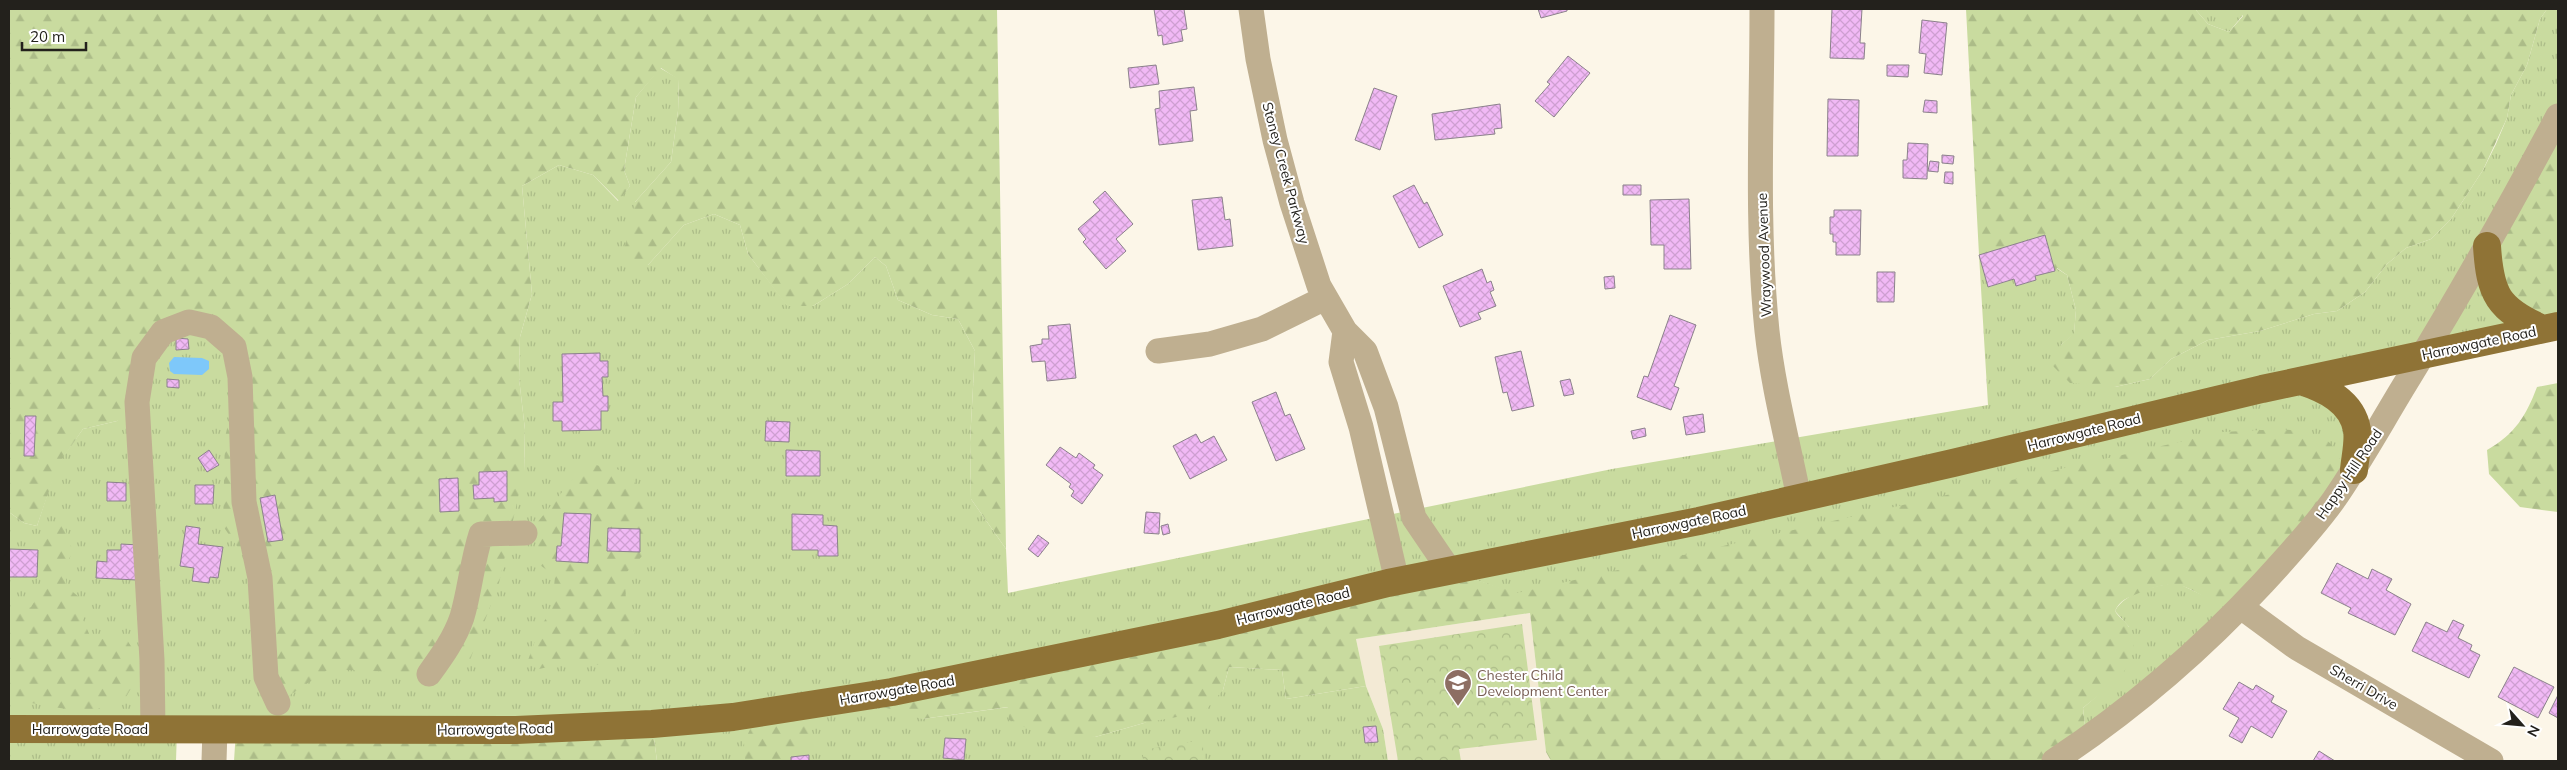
<svg xmlns="http://www.w3.org/2000/svg" width="2567" height="770" font-family="Mulish,sans-serif">
<style>
.built{fill:#f3ead5}
.grass{fill:url(#grass-tufts)}
.forest{fill:url(#forest-firs)}
.park{fill:url(#park-crowns)}
.water{fill:#7ec8fa}
.building{fill:url(#building-cross-hatch);stroke:#8b818b}
.lines{fill:none;stroke-linecap:round;stroke-linejoin:round}
.minor{stroke:#bfaf90;stroke-width:25}
.major{stroke:#8f7336;stroke-width:28}
.labels{text-anchor:middle;stroke-width:4;stroke-linejoin:round;paint-order:stroke}
.street-label{font-size:14px;fill:#23211c;stroke:#fff}
.education-label{font-size:14px;fill:#785e54;stroke:#fff;text-anchor:start}
</style>
<defs>
<pattern id="grass-tufts" width="24" height="20" patternUnits="userSpaceOnUse" patternTransform="scale(1.25)"><rect width="24" height="20" fill="#c9db9f"/><path d="M3 7l-1-3M5 7V3M7 7l1-3M15 17l-1-3M17 17v-4M19 17l1-3" fill="none" stroke="#acbc88"/></pattern>
<pattern id="forest-firs" width="22" height="20" patternUnits="userSpaceOnUse" patternTransform="scale(1.25)"><rect width="22" height="20" fill="#c9db9f"/><path d="M5 1l3.5 6h-7zM16 11l3.5 6h-7z" fill="#acbc88"/></pattern>
<pattern id="park-crowns" width="20" height="18" patternUnits="userSpaceOnUse" patternTransform="scale(1.25)"><rect width="20" height="18" fill="#c9db9f"/><path d="M2 6a3 3 0 1 1 6 0M12 15a3 3 0 1 1 6 0" fill="none" stroke="#acbc88"/></pattern>
<pattern id="building-cross-hatch" width="8" height="8" patternUnits="userSpaceOnUse" patternTransform="scale(1.25)"><rect width="8" height="8" fill="#f1b9f5"/><path d="M0 0l8 8M0 8l8-8" fill="none" stroke="#ce9fd1"/></pattern>
</defs>
<rect width="100%" height="100%" fill="#fcf6e8"/>
<path class="built" d="M1530,613L1546,752L1551,761H1388L1383,729L1366,686L1356,639Z"/>
<path class="grass" d="M2195,9H2243V15L2229,32L2208,24Z
M2547,9H2558V116L2536,331L2302,380L2348,409L2354,470L1517,594L1452,572L922,719L1009,707L1095,737L1144,723L1223,690L1229,667L1282,670L1286,699L1366,686L1383,729L1388,761H657L652,724L177,730L176,761L9,760V512L24,523L37,526L57,465L83,429L117,421L144,358L189,322L524,471L525,430L519,378L520,337L532,294L522,186L559,165L593,175L618,201L630,186L624,170L636,97L660,68L679,79L678,111L671,162L635,202L648,265L684,225L714,214L740,225L748,254L787,305L813,306L848,284L875,257L886,266L898,300L932,315L958,319L975,351L970,442L971,499L1006,549L1008,593L1612,469L1988,405L1979,255L1989,287L2014,279L2017,286L2036,280L2035,276L2055,271L2056,268L2067,275L2076,310L2074,334L2061,345L2115,387L2150,379L2171,359L2208,340L2260,331L2314,314L2337,311L2365,292L2387,264L2406,248L2431,239L2451,219L2483,170L2496,144L2507,118L2511,95L2527,65L2540,19Z
M2177,583L2236,611L2085,726L2083,708L2098,695L2129,627L2115,611C2125,592 2157,585 2177,583Z"/>
<path class="forest" d="M9,9H997L1006,549L971,499L970,442L975,351L958,319L932,315L898,300L886,266L875,257L848,284L813,306H787L748,254L740,225L714,214L684,225L648,265L623,255L635,202L671,162L678,111L679,80L661,68L636,97L624,170L630,186L619,201L593,175L559,165L522,186L532,294L520,337L519,378L525,430L524,471L499,583L470,660L429,674L329,669L278,703L259,578L223,526L225,437L240,377L211,327L163,333L137,402L117,421L83,429L58,465L37,526L24,523L9,512Z
M1966,9H2195L2208,24L2229,32L2243,16V9H2547L2540,19L2527,65L2511,95L2507,118L2483,170L2451,219L2431,239L2406,248L2387,264L2365,292L2337,311L2314,314L2260,331L2208,340L2171,359L2150,379L2115,387L2070,383L2052,365L2061,345L2074,333L2076,310L2067,275L2057,268L2055,271L2045,236L1979,255Z
M2558,116V326L2536,331L2482,255Z
M2558,383V512L2520,507L2489,474L2487,450C2515,434 2526,416 2537,387Z
M2282,429C2326,435 2334,435 2347,480L2236,611C2191,598 2190,571 2139,593C2127,598 2120,600 2115,611C2119,618 2127,622 2130,629C2145,667 2107,687 2083,708L2085,726L2054,761H1551L1546,752L1530,613L1356,639L1366,686L1286,699L1282,670L1229,667L1223,690L1204,712L1144,723L1095,737L1062,736L1031,730L1009,720L1008,707L922,719L854,698L1452,572L1517,593L2223,432Z
M586,463L620,470L634,480L648,508L644,554L625,574L626,606L637,642L628,663L602,665L571,662L539,669L527,663L540,627L552,610L555,576L540,565L536,524Z
M48,526H64L73,552L64,567L67,587L80,598L83,620L91,638L127,640L144,666L126,697L88,713L9,699V611L31,607L42,590L34,540Z
M812,704L809,741L795,761H745L744,742L758,713Z
M652,724L657,761H234L236,730Z"/>
<path class="park" d="M1522,624L1537,740L1459,749L1461,761H1398L1379,646Z
M1202,740L1205,761H1144L1142,750Z"/>
<path class="water" d="M174,357L202,358L209,361V369L202,375L174,374L170,371L169,363Z"/>
<path class="building" d="M1154,9H1184L1187,29L1181,30L1183,41L1163,45L1162,35L1158,36Z
M1538,9H1567V11L1541,18Z
M1832,9H1862L1860,43H1865L1864,59L1830,58Z
M1922,20L1947,23L1942,75L1924,73L1926,54L1919,53Z
M1568,56L1590,73L1554,117L1535,101L1550,84L1547,82Z
M1156,65L1159,84L1130,88L1128,68Z
M1887,65H1909L1908,77L1887,76Z
M1194,87L1197,110L1190,111L1193,141L1159,145L1155,109L1160,108L1159,91Z
M1374,88L1397,96L1380,150L1355,140Z
M1828,99L1859,100L1858,156H1827Z
M1925,100L1937,101V113L1923,112Z
M1500,104L1502,128L1494,129L1495,134L1435,140L1432,114Z
M1908,143L1928,144L1927,179L1903,178V160H1907Z
M1942,155L1954,156L1953,164L1942,163Z
M1930,161L1939,162L1938,172L1928,171Z
M1945,172H1953V184L1944,183Z
M1414,185L1424,204L1427,202L1443,235L1419,248L1393,196Z
M1623,185H1641V195H1623Z
M1105,191L1133,224L1116,239L1126,251L1106,269L1083,242L1086,239L1078,229L1100,210L1093,202Z
M1222,197L1225,220L1230,219L1233,246L1198,250L1192,200Z
M1689,199L1691,269H1664V245H1651L1650,200Z
M1834,210H1861L1860,255H1836V242H1833V234H1830V217H1834Z
M2045,235L2055,271L2035,276L2036,280L2016,286L2014,279L1988,287L1979,255Z
M1482,269L1487,283L1491,281L1494,290L1490,292L1496,306L1478,313L1481,319L1460,327L1443,286Z
M1877,272H1895L1894,302H1877Z
M1614,276L1615,288L1605,289L1604,277Z
M1670,315L1696,325L1674,386L1679,388L1671,410L1637,397L1644,376L1648,377Z
M1070,324L1076,378L1047,381L1045,361L1032,362L1030,346L1042,344V339H1049L1048,326Z
M176,338L188,339L189,349L176,350Z
M1521,351L1534,406L1512,411L1507,392L1503,393L1495,357Z
M600,353V361H608V377H602L603,396H608V411H601V430L562,431V421H553V402H563L562,354Z
M167,379L179,380V388L167,387Z
M1570,379L1574,394L1564,396L1560,381Z
M1276,392L1285,416L1290,414L1305,449L1276,461L1252,402Z
M1703,414L1705,432L1686,435L1683,417Z
M25,416H36L34,456H24Z
M766,421L790,422L789,442L765,441Z
M1645,428L1646,436L1633,439L1631,431Z
M1196,434L1201,443L1214,436L1227,460L1190,479L1173,446Z
M1060,447L1076,458L1079,453L1095,465L1093,468L1103,475L1082,504L1071,496L1074,491L1069,487L1071,484L1046,465Z
M209,450L219,465L207,472L198,458Z
M786,450L820,451V476H786Z
M507,471V501L494,502V498L474,499L473,485H479V472Z
M458,478L459,511L440,512L439,479Z
M107,482L126,483V501H107Z
M195,485H214L213,504H195Z
M275,495L283,540L268,542L260,498Z
M1146,512L1160,513L1159,534L1144,533Z
M564,513L591,514L588,563L556,561L557,546H561Z
M792,514L823,515V525L837,526L838,556H818V550H792Z
M1168,524L1170,533L1163,535L1161,526Z
M186,526L200,528L198,544L223,547L218,578L210,577L209,583L192,581L194,568L180,566Z
M608,528L640,529V552L607,551Z
M1038,535L1049,543L1038,557L1028,549Z
M121,544L139,545L137,580L96,578L97,561L107,562V550H121Z
M9,549L38,550L37,577H9Z
M2337,563L2368,579L2372,569L2392,579L2386,590L2411,604L2395,635L2348,613L2351,608L2321,593Z
M2453,620L2464,625L2458,638L2472,645L2470,650L2480,655L2469,678L2412,651L2426,622L2447,632Z
M2514,667L2554,687L2538,718L2498,697Z
M2239,682L2253,690L2256,685L2274,696L2271,702L2287,711L2272,738L2251,726L2242,743L2229,736L2239,718L2223,709Z
M2558,695V718L2549,713Z
M1376,726L1378,742L1365,743L1363,727Z
M945,738L966,739L964,760L943,758Z
M2319,751L2335,761H2313Z
M809,755V761H791V757Z"/>
<g class="lines">
<path class="minor" d="M1251,9L1258,59L1275,140L1292,203L1319,286L1345,331L1365,351L1386,407L1414,518L1450,571
M1762,9C1762,116 1756,224 1767,331C1773,387 1788,443 1799,498
M1345,331L1341,362L1361,427L1397,581
M1158,351L1210,344L1262,329L1325,298
M2241,607L2297,648L2491,761
M429,674C442,656 455,638 462,617C470,590 472,562 481,534L525,533
M153,730L152,660L137,402L144,358L163,332L189,322L211,327L234,347L240,377L244,502L260,578L266,677L278,703
M214,761L215,730
M2054,761C2131,710 2200,651 2263,583C2287,557 2312,530 2333,501C2361,461 2384,418 2410,376C2462,291 2511,204 2558,116"/>
<path class="major" d="M2487,246C2490,295 2498,309 2543,329
M2301,381C2325,389 2352,401 2357,430C2359,442 2355,458 2354,470
M9,729L516,730L652,724L733,717L892,692L1218,625L1388,583L1699,521L1953,463L2262,389L2558,326"/>
</g>
<defs>
<symbol id="school-pin" viewBox="-11 -11 22 30"><path d="M0 17L-7.5 6A9.5 9.5 0 1 1 7.5 6Z" fill="#8d6e63" stroke="#fff"/><path d="M0-5L7-2L0 1L-7-2ZM-4 1L0 2.5L4 1V4Q0 6-4 4Z" fill="#fff"/></symbol>
</defs>
<g fill-rule="evenodd">
<use href="#school-pin" x="1442" y="667" width="32" height="43"/>
</g>
<g class="labels">
<g class="street-label">
<text transform="translate(1286 173) rotate(75)" y="5">Stoney Creek Parkway</text>
<text transform="translate(1764 255) rotate(-92)" y="5">Wraywood Avenue</text>
<text transform="translate(2479 343) rotate(-12)" y="5">Harrowgate Road</text>
<text transform="translate(2084 432) rotate(-14)" y="5">Harrowgate Road</text>
<text transform="translate(2349 474) rotate(-56)" y="5">Happy Hill Road</text>
<text transform="translate(1689 522) rotate(-12)" y="5">Harrowgate Road</text>
<text transform="translate(1293 606) rotate(-14)" y="5">Harrowgate Road</text>
<text transform="translate(2364 687) rotate(30)" y="5">Sherri Drive</text>
<text transform="translate(897 690) rotate(-10)" y="5">Harrowgate Road</text>
<text x="90" y="734">Harrowgate Road</text>
<text transform="translate(495 729) rotate(-1)" y="5">Harrowgate Road</text>
</g>
<g class="education-label">
<text x="1477" y="680">Chester Child<tspan x="1477" dy="16">Development Center</tspan></text>
</g>
</g>
<rect width="2567" height="770" fill="none" stroke="#23211c" stroke-width="20"/>
<g transform="translate(2522 725) rotate(117)" stroke="#ffffff" stroke-width="4" paint-order="stroke">
<path d="M0-4L9 19L0 12L-9 19Z" fill="#23211c"/>
<text y="-8" font-size="14" font-weight="bold" text-anchor="middle" fill="#23211c">N</text>
</g>
<path d="M22 42v8h64v-8" fill="none" stroke="#23211c" stroke-width="2.5"/>
<text x="30" y="42" font-size="15" fill="#23211c" stroke="#ffffff" stroke-width="4" paint-order="stroke">20 m</text>
</svg>
